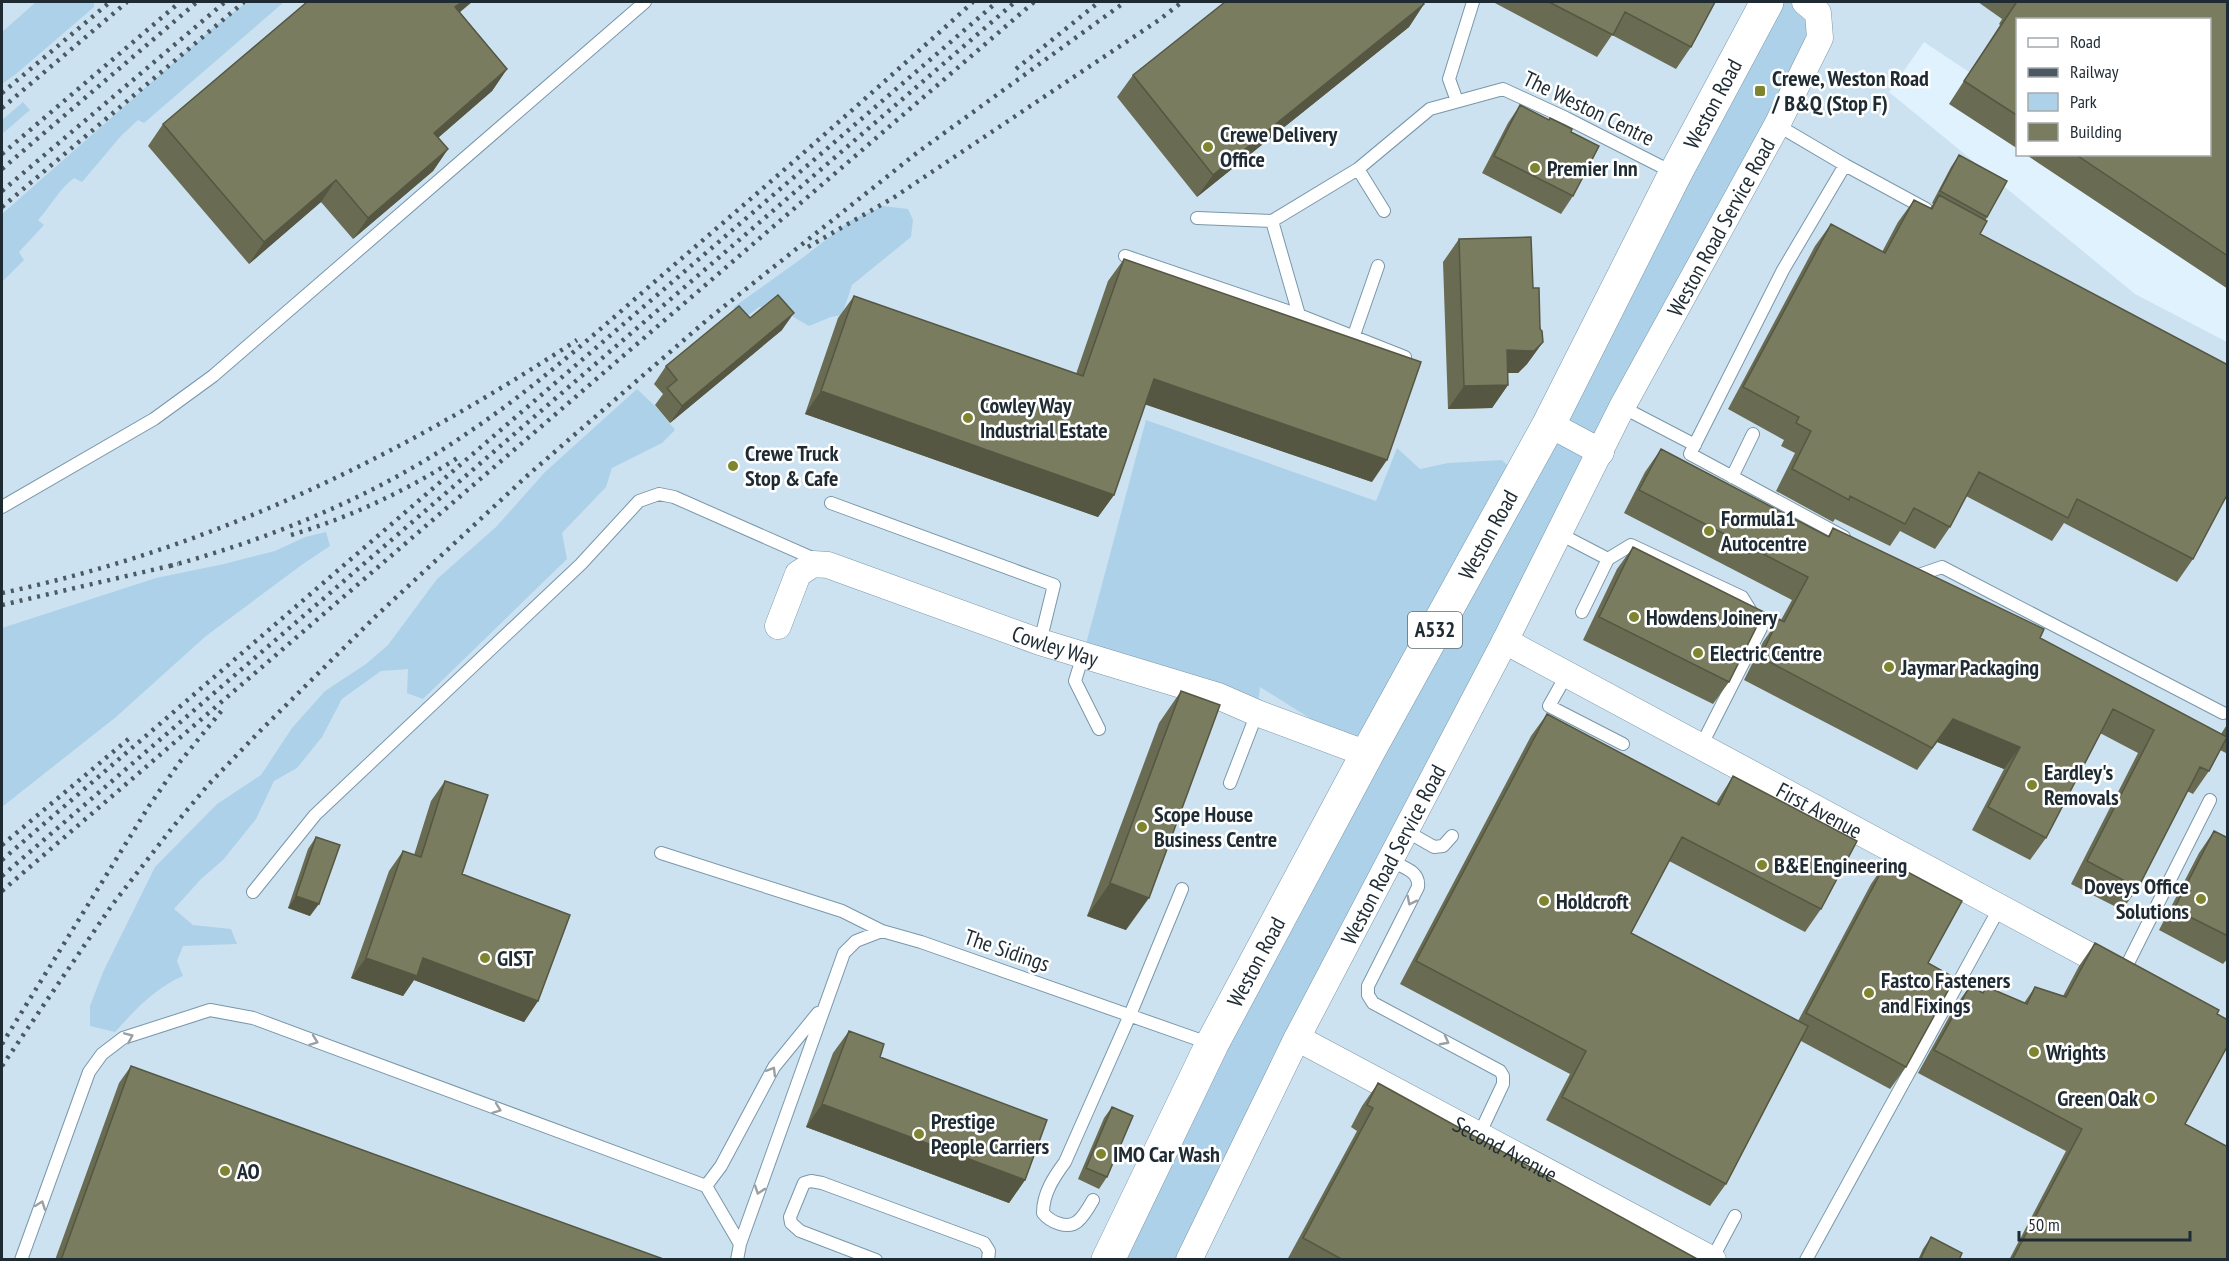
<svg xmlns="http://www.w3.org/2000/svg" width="2229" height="1261" font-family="'PT Sans Narrow',sans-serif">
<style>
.built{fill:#cce2f1}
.green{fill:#add1e9}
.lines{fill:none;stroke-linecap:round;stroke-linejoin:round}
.lane-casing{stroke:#7997aa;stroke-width:14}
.street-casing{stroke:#7997aa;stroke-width:27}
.primary-casing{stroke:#7997aa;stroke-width:34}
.lane{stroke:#fff;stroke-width:12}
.street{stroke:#fff;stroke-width:26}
.primary{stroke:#fff;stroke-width:33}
.rail{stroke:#4b5962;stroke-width:4.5;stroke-dasharray:3 6;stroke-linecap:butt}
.wall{fill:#696b52}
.shaded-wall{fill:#555742}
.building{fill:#7a7c5f;stroke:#555742;stroke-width:1.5}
.oneway{stroke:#9aa0a3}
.poi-dot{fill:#7f842e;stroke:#fff;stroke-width:2}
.labels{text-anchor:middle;stroke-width:5;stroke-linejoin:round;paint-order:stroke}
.shield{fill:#fff;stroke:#626b70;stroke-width:1.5}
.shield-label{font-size:21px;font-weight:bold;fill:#1f2b33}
.poi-label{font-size:22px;font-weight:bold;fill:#1f2b33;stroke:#fff;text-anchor:start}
.street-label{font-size:22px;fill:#1f2b33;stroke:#fff}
</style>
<rect width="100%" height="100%" fill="#dff2fe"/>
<path class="built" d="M2,2H1978L2002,19L1999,24L2000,25L1969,72L1924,42L1889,92L2135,294L2227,342V1259L2,1260Z"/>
<path class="green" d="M36,2H94V7L16,74L2,84V32Z
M247,2H284L144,123L138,120L121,136L82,182L74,178C59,189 51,206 38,220L44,225L19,252L24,260L2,282V214L213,28Z
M1767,2H1805L1820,38L1189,1259H1108L1367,754L1260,687L1257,713L1083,655L1146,420L1376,501L1397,448L1420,469L1448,463L1502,460L1519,477Z
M23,102L30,110L2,134V120Z
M883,206L908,209L913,220L911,237L852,285L842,315L831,317L809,326L795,318L780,306L759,307L742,320L735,316L734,307L805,256L850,221Z
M637,389L658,409L675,430L662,443L612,468L606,487L562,533L567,559L423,699L407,693L408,669L381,671L342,699L322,737L297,768L274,781L256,819L223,860L201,879L174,909L193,925L231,929L237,944L183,946L177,961L183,976C155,988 135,1010 115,1032L90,1026V1006L103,972L155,867L217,804L261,775L292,728L325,691L366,664L388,645L437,579L496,527L545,472Z
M326,532L330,546L303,564L206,636L116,717L2,807V628L156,578L224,564L275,551L305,537Z"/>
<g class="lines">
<defs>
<path id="lane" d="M1457,101L1449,79L1473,2
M1777,125L1845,165L1783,270L1690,454L1844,537
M1845,165L1926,209
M1358,169L1384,211
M1197,218L1272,221L1358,169L1430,109L1503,89L1566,118L1674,173
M1272,221L1299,315L1405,357
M1125,256L1299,315
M1354,335L1378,266
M1622,407L1695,445
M1732,477L1753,434
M831,503L1054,585L1040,642
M2,507L154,419L213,376L645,2
M1560,534L1608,559
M1912,574L1916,576L1942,567L2223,713
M1582,612L1608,559L1631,545L1742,597L1761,628L1701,746
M1083,655L1075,681L1099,729
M1567,674L1549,706L1623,744
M1230,783L1257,713
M1406,831L1434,847L1443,846L1452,836
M661,853L842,911L882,931
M1390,861C1403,867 1420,871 1418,887L1368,986V995L1373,1003L1500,1071L1503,1076V1084L1479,1135
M253,892L315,815L581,564L639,501L659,494L674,497L819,561
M2123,973L2210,800
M706,1186L721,1166L774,1067L818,1013
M1093,1200C1089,1207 1084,1216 1078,1221C1068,1230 1050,1222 1043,1213C1043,1193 1054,1177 1065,1162L1130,1015L1182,889
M1712,1259L1735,1216
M21,1260L89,1072L102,1054L123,1038L210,1010L253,1018L706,1186L740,1244
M737,1260L740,1244L844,953L856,941L882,931L921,942L1211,1044
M876,1260L800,1231L791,1223L790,1217L804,1183L811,1181L822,1183L984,1243L989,1251L988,1260
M1806,1260L2000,907"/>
<g id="street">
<path d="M1549,424L1601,452"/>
<path id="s1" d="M778,626L798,574L813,564L828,565L1040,642L1218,696L1257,713L1367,754"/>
<path id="s2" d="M1505,641L2118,971"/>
<path id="s3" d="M1297,1038L1713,1260"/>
<path id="s4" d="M1189,1260L1297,1038L1505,641L1622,407L1777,125L1820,38L1818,13L1805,2"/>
</g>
<g id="primary">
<path id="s5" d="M1108,1260L1212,1044L1367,754L1549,424L1675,174L1767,2"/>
</g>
</defs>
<use href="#lane" class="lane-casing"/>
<use href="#street" class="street-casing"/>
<use href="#primary" class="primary-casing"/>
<use href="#lane" class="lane"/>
<use href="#street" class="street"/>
<use href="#primary" class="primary"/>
<path class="rail" d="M1016,69L1099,2
M2,93L110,2
M2,108L127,2
M2,154L180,2
M2,169L197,2
M2,191L225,2
M2,207L244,2
M808,247L893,198L1159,20L1182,2
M291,535C351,517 406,491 459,457
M170,566C276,537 378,495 469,432C545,381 612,318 681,259C780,174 877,89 973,2
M2,593C213,548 397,458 577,340
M2,605L178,564
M2,845L132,736
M2,860L997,2
M2,876L1015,2
M2,891L1034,2
M2,1044L149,806L179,763L223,709
M2,1066L112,905L172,828L208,785L256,735L376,616L528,475L707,320L918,152L1125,2"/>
</g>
<path class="wall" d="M1493,2H1715L1691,47L1676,69L1612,35L1597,57Z
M1978,2H2228V289L2025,154H2210L2018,20V149L1949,104L2000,25L1999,24L2002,19Z
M1424,4L1409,27L1197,197L1117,97L1133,75Z
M460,12L507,69L492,91L438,138L448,149L433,171L353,239L321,202L249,264L148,146L163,124Z
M1520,105L1571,132L1573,196L1561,214L1482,173L1508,123Z
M1959,155L1987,217L1980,234L2193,559L2177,582L2064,523L2052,541L1966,496L1950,527L1935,549L1900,531L1890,546L1835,519L1833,522L1776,491L1795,453L1781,446L1784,440L1728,409L1815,246L1831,224L1882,252L1898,222L1914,200L1930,208L1933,204L1932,203L1951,167Z
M1459,239L1533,288L1543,342L1527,364L1518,373H1508V385L1492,408L1448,409L1443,262Z
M1124,259L1372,482L1145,404L1114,495L1098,517L805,414L838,318L854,296L1076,374L1108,281Z
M750,318L782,330L670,423L655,405L663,394L654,384L666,366Z
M1661,449L1828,536L1833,528L2221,734L2228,723V754L2220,750L2209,771L2193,794L2187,791L2138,888L2122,910L2071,884L2138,753L2100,733L2046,838L2030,860L1972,830L2004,769L1937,742L1917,770L1744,680L1763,642L1779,619L1781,620L1792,600L1624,513L1645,472Z
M1633,547L1729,682L1713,704L1583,640L1617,569Z
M1181,691L1126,930L1087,916L1159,723Z
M1547,714L1716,803L1733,776L1821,909L1805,932L1669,861L1631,933L1798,1021L1871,884L1887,861L1928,963L1906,1067L1890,1089L1801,1041L1726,1184L1710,1206L1546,1120L1570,1074L1400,984L1531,736Z
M445,781L462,874L538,1001L524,1022L414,980L403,996L351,978L389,871L403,851L414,855L431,801Z
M2214,831L2228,838V958L2223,964L2159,930L2199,853Z
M316,837L310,916L288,908L308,849Z
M2095,943L2185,1124L2225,1146L2228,1142V1260H2009L2066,1151L1918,1073L1954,1008L1970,986L1983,993L2024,1003L2035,987L2063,996L2079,966Z
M849,1031L1025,1180L1009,1203L806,1127L833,1053Z
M131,1066L666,1260H55L119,1083Z
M1378,1083L1699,1260H1287L1357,1131L1351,1127L1362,1106Z
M1112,1107L1107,1177L1099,1189L1078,1179L1104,1118Z
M1931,1237L1959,1260H1918L1923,1249Z"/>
<path class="shaded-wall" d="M462,2H472L440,29L455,7Z
M1424,4L1409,27L1197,197L1213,175Z
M507,69L492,91L418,155L434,133Z
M448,149L433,171L353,239L368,218Z
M336,180L321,202L249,264L264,242Z
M794,313L782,330L670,423L682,406Z
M1543,342L1527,364L1518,373H1491L1507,350Z
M1154,379L1387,460L1372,482L1138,402Z
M1508,385L1492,408L1448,409L1464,386Z
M821,391L1114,495L1098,517L805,414Z
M1953,719L2020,747L2004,769L1937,742L1917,770Z
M1110,883L1149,898L1126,930L1087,916Z
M296,896L319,904L310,916L288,908Z
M366,958H423L538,1001L524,1022L414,980L403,996L351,978Z
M822,1104L1025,1180L1009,1203L806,1127Z"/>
<path class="building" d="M307,2H462L455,7L507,69L434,133L448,149L368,218L336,180L264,242L163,124Z
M1225,2H1422L1424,4L1213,175L1133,75Z
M1549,2H1715L1691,47L1625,12L1613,35Z
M2015,2H2228V256L2075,154H2210V20H2018V116L1964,81L2016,3Z
M1520,105L1549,120L1550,118L1572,129L1571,132L1599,146L1573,196L1494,156Z
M1959,155L2007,181L1987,217L1940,191Z
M1939,195L1987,221L1980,234L2228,365V493L2193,559L2077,499L2068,518L1979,472L1950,527L1914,508L1905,524L1850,496L1849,500L1792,469L1811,431L1796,423L1799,417L1743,387L1831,224L1885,253L1914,200L1932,209Z
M1531,237L1533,288H1539L1540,329L1542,331L1543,342L1534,351L1507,350L1508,385L1464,386L1459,239Z
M1124,259L1421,362L1387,460L1154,379L1114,495L821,391L854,296L1083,376Z
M778,295L794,313L682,406L667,388L677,380L666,366L739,306L750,318Z
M1661,449L1829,537L1833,528L2044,629L2040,638L2227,737L2209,771L2200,767L2138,888L2087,861L2154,730L2113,709L2046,838L1988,807L2020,747L1953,719L1932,748L1760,657L1779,619L1784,622L1808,577L1639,490Z
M1633,547L1764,612L1729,682L1599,617Z
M1181,691L1220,705L1149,898L1110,883Z
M1547,714L1719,805L1733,776L1857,841L1821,909L1682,837L1631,933L1808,1026L1726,1184L1562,1097L1586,1051L1416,961Z
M445,781L488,795L462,874L570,915L538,1001L423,958L417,976L366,958L403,851L421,857Z
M2214,831L2228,838V936L2174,909Z
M316,837L340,845L319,904L296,896Z
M1887,861L1962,901L1928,963L1955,978L1906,1067L1806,1013Z
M2095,943L2219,1010L2217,1014L2228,1020V1045L2185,1124L2228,1147V1260H2012L2082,1129L1934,1050L1970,986L1983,993L1987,987L2027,1004L2035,987L2066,997Z
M849,1031L884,1044L880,1057L1047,1120L1025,1180L822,1104Z
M131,1066L666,1260H61Z
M1378,1083L1699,1260H1343L1303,1238L1373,1108L1367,1105Z
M1112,1107L1133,1116L1107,1177L1086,1168Z
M1931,1237L1962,1253L1959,1260H1920Z"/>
<defs><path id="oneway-chevron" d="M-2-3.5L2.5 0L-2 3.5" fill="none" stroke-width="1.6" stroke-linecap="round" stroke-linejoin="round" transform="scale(1.5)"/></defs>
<g class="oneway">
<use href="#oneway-chevron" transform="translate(1411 901) rotate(117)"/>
<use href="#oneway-chevron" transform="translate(129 1037) rotate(-23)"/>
<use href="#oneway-chevron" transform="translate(314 1041) rotate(20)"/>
<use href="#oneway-chevron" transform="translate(1445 1041) rotate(28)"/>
<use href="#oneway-chevron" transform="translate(772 1071) rotate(-59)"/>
<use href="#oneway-chevron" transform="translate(497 1109) rotate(20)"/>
<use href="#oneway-chevron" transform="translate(759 1190) rotate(109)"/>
<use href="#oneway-chevron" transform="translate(41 1205) rotate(-70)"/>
</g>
<g class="poi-dot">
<rect x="1754" y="85" width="12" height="12" rx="3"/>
<circle cx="1208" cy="147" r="6"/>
<circle cx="1535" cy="168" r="6"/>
<circle cx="968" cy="418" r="6"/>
<circle cx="733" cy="466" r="6"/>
<circle cx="1709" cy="531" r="6"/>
<circle cx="1634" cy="617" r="6"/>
<circle cx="1698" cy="653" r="6"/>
<circle cx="1889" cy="667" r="6"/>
<circle cx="2032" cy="785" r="6"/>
<circle cx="1142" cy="827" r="6"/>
<circle cx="1762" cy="865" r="6"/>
<circle cx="2201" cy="899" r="6"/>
<circle cx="1544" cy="901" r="6"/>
<circle cx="485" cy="958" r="6"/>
<circle cx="1869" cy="993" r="6"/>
<circle cx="2034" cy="1052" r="6"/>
<circle cx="2150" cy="1098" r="6"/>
<circle cx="919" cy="1134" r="6"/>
<circle cx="1101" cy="1154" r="6"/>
<circle cx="225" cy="1171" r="6"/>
</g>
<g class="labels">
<rect class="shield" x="1408" y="612" width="54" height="36" rx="4.5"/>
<g class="shield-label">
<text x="1435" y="637">A532</text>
</g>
<g class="poi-label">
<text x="1772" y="86">Crewe, Weston Road<tspan x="1772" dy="25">/ B&amp;Q (Stop F)</tspan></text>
<text x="1220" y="142">Crewe Delivery<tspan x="1220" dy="25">Office</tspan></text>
<text x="1547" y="176">Premier Inn</text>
<text x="980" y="413">Cowley Way<tspan x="980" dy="25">Industrial Estate</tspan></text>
<text x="745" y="461">Crewe Truck<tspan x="745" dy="25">Stop &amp; Cafe</tspan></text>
<text x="1721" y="526">Formula1<tspan x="1721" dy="25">Autocentre</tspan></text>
<text x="1646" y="625">Howdens Joinery</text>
<text x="1710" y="661">Electric Centre</text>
<text x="1901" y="675">Jaymar Packaging</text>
<text x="2044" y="780">Eardley's<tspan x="2044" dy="25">Removals</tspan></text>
<text x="1154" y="822">Scope House<tspan x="1154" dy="25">Business Centre</tspan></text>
<text x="1774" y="873">B&amp;E Engineering</text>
<text x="2189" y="894" text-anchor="end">Doveys Office<tspan x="2189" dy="25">Solutions</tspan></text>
<text x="1556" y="909">Holdcroft</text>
<text x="497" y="966">GIST</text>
<text x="1881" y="988">Fastco Fasteners<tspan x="1881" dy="25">and Fixings</tspan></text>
<text x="2046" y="1060">Wrights</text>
<text x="2138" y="1106" text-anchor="end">Green Oak</text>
<text x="931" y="1129">Prestige<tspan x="931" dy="25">People Carriers</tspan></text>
<text x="1113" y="1162">IMO Car Wash</text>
<text x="237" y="1179">AO</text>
</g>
<g class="street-label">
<text dy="8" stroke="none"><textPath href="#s5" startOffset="1305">Weston Road</textPath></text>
<text transform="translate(1589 108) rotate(26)" y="8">The Weston Centre</text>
<text dy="8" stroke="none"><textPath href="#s4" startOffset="1162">Weston Road Service Road</textPath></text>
<text dy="8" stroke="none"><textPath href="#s5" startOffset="819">Weston Road</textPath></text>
<text dy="8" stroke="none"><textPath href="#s1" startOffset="330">Cowley Way</textPath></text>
<text dy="8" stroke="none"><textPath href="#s2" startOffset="357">First Avenue</textPath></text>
<text dy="8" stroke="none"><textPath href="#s4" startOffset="454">Weston Road Service Road</textPath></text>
<text transform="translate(1007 950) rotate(19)" y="8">The Sidings</text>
<text dy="8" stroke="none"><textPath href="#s5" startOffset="333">Weston Road</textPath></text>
<text dy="8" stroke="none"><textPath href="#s3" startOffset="236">Second Avenue</textPath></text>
</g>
</g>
<rect width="2229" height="1261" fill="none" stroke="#1f2b33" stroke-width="6"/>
<rect x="2016" y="18" width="195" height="138" fill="#ffffff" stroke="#a5aaad" stroke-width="1.5"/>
<rect x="2028" y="38" width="30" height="9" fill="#ffffff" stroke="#a5aaad" stroke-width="1.5"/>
<text x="2070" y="48" font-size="18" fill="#1f2b33">Road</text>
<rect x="2028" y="68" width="30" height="9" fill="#4b5962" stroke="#a5aaad" stroke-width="1.5"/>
<text x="2070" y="78" font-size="18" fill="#1f2b33">Railway</text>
<rect x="2028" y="93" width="30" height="18" fill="#add1e9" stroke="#a5aaad" stroke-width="1.5"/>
<text x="2070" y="108" font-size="18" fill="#1f2b33">Park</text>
<rect x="2028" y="123" width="30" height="18" fill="#7a7c5f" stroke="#a5aaad" stroke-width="1.5"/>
<text x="2070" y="138" font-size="18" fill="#1f2b33">Building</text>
<path d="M2019 1231v9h171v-9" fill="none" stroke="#1f2b33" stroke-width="3"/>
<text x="2028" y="1231" font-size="18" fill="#1f2b33" stroke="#ffffff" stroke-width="4.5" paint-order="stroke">50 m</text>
</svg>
